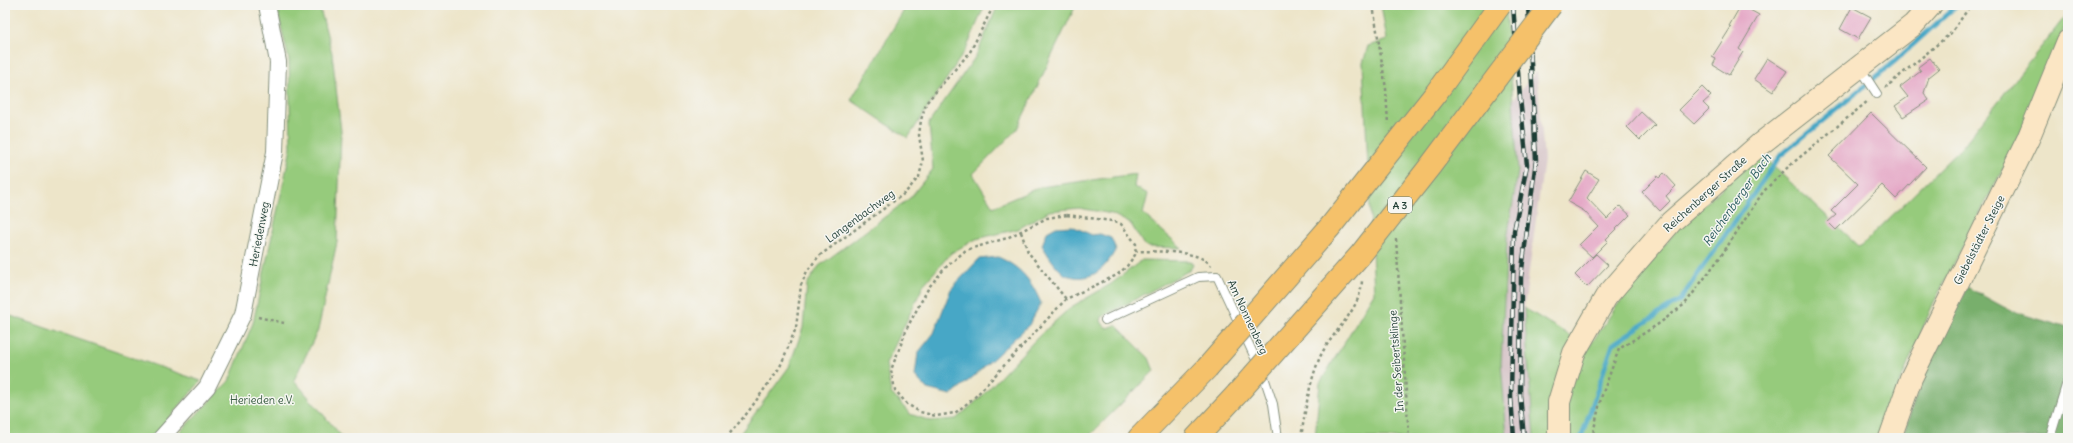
<svg xmlns="http://www.w3.org/2000/svg" width="2073" height="443" font-family="Delius,sans-serif">
<style>
.industrial{fill:#d2bec2}
.green{fill:#96cb7c;stroke:#5a8458}
.forest{fill:#78af6c;stroke:#4c7650}
.water{fill:#46a7c6;stroke:#32727d}
.lines{fill:none;stroke-linecap:round;stroke-linejoin:round}
.stream{stroke:#46a7c6;stroke-width:4.5}
.building{fill:#e4a4c4}
.service-casing{stroke:#86917e;stroke-width:10}
.minor-casing{stroke:#86917e;stroke-width:18}
.secondary-casing{stroke:#86917e;stroke-width:24}
.motorway-casing{stroke:#86917e;stroke-width:24}
.path{stroke:#86917e;stroke-width:2.5;stroke-dasharray:3 3;stroke-linecap:butt}
.service{stroke:#fff;stroke-width:8}
.minor{stroke:#fff;stroke-width:16}
.secondary{stroke:#fbe6c4;stroke-width:22}
.motorway{stroke:#f5c16b;stroke-width:22}
.rail-casing{stroke:#1f3d34;stroke-width:4.5}
.rail{stroke:#f6f6f2;stroke-width:3;stroke-dasharray:9;stroke-linecap:butt}
.motorway-bridge-casing{stroke:#86917e;stroke-width:24;stroke-linecap:butt}
.motorway-bridge{stroke:#f5c16b;stroke-width:22}
.labels{text-anchor:middle;stroke-width:3;stroke-linejoin:round;paint-order:stroke}
.shield{fill:#f6f6f2;stroke:#60746d;stroke-width:1}
.shield-label{font-size:10px;font-weight:bold;fill:#1f3d34}
.street-label{font-size:11px;fill:#1f3d34;stroke:#f6f6f2}
.park-label{font-size:11px;fill:#3d6046;stroke:#f6f6f2}
.water-label{font-size:12px;font-style:italic;fill:#2b5d60;stroke:#f6f6f2}
</style>
<rect width="100%" height="100%" fill="#f6f6f2"/>
<filter id="ink" filterUnits="userSpaceOnUse"><feTurbulence type="fractalNoise" baseFrequency=".025" numOctaves="2"/><feDisplacementMap in="SourceGraphic" scale="8" xChannelSelector="R" yChannelSelector="G"/><feConvolveMatrix kernelMatrix="1 2 1 2 8 2 1 2 1" color-interpolation-filters="sRGB"/></filter>
<filter id="wash" filterUnits="userSpaceOnUse"><feTurbulence type="fractalNoise" baseFrequency=".012" numOctaves="4" result="noise"/><feDisplacementMap in="SourceGraphic" scale="16" xChannelSelector="R" yChannelSelector="G"/><feGaussianBlur stdDeviation="0.9" result="paint"/><feColorMatrix in="noise" values="0 0 0 0 0 0 0 0 0 0 0 0 0 0 0 0 0 1.4 0 .05"/><feComposite in="paint" operator="in"/></filter>
<g filter="url(#wash)">
<rect width="100%" height="100%" fill="#ede5c9"/>
<path class="industrial" d="M1537,70L1544,160L1524,308L1534,438H1507L1501,363L1507,239L1518,171L1513,100Z"/>
<path class="green" d="M276,5H319L332,53L341,131L337,242L318,330L294,380L343,438H174L229,381L253,323L291,148L289,60Z
M907,5H985L966,49L908,138L851,100Z
M998,5H1076L1017,129L973,174L993,207L1040,187L1136,174L1134,187L1148,194L1143,214L1182,248L1148,247L1143,244L1131,224L1112,214L1079,208L1049,211L1018,229L976,239L951,253L924,284L886,364L891,393L910,414L931,421L956,419L980,398L1040,335L1071,307L1111,284L1142,260L1190,261L1193,265L1190,270L1102,317L1101,321L1104,326L1108,328L1116,325L1149,358L1154,371L1087,438H737L789,367L803,328L807,284L819,266L910,198L933,169L929,123L976,56Z
M1381,5H1506L1518,171L1507,239L1501,363L1507,438H1315L1320,383L1374,293L1363,63L1368,46L1387,40Z
M2068,13V19L2020,136L1933,304L1877,438H1534L1524,308L1589,347L1616,307L1678,228L1760,154L1860,247L1962,147Z
M5,314L201,381L152,438H5Z"/>
<path class="forest" d="M1967,287L2011,311L2068,328V438H1902L1921,381Z"/>
<path class="water" d="M1072,226L1092,235L1100,234L1111,238L1116,249C1107,266 1095,280 1074,277C1071,276 1065,276 1063,273C1054,265 1048,255 1042,245L1047,232L1056,227Z
M998,257C1021,267 1031,280 1041,303L1029,325L973,377L951,395L927,389L915,376L918,353L934,333L951,289L979,259Z"/>
<g class="lines">
<path class="stream" d="M1581,438L1613,344L1680,300L1780,156L1894,62L1957,5"/>
</g>
<g id="blocks">
<path class="building" d="M1741,5L1759,15L1739,49L1743,52L1729,75L1713,65L1716,59L1712,57L1731,27L1729,26Z
M1852,7L1871,17L1858,39L1840,29Z
M1767,58L1787,71L1773,92L1754,79Z
M1930,58L1933,62L1934,61V63L1939,69L1929,77L1924,93L1929,100L1903,117L1895,106L1908,97L1900,87L1921,71L1918,67Z
M1702,87L1711,96L1703,103L1709,109L1694,124L1679,110Z
M1641,112L1655,125L1640,140L1627,127Z
M1871,113L1926,167L1896,199L1882,185L1836,230L1828,222L1836,215L1831,211L1858,184L1829,156Z
M1586,171L1599,179L1587,198L1607,219L1620,206L1630,215L1606,239L1608,241L1592,257L1579,245L1598,226L1584,211L1568,202Z
M1664,173L1676,186L1666,196L1670,201L1660,211L1642,192L1658,176L1659,178Z
M1596,254L1608,265L1587,287L1575,275Z"/>
</g>
</g>
<g filter="url(#ink)">
<use href="#blocks" fill-opacity="0" stroke="#86917e" stroke-width="1"/>
<g class="lines">
<defs>
<path id="service" d="M1860,68L1877,94
M1105,320L1198,277L1217,276L1264,377L1273,404L1278,438
M2050,438L2068,379"/>
<path id="minor" d="M161,438L207,387L243,314L275,152L278,62L267,5"/>
<path id="secondary" d="M1559,438V402L1574,353L1606,297L1671,222L1759,145L1913,25L1931,5
M1890,438L1911,378L2028,139L2068,41"/>
<path id="motorway" d="M1139,438L1207,368
M1196,438L1237,394"/>
</defs>
<use href="#service" class="service-casing"/>
<use href="#minor" class="minor-casing"/>
<use href="#secondary" class="secondary-casing"/>
<use href="#motorway" class="motorway-casing"/>
<path class="path" d="M1373,5L1386,89L1388,124
M1885,88L1951,33L1971,5
M1067,215L1112,221L1121,224L1136,244L1135,255L1127,266L1117,275L1066,299L974,398L955,413L936,416L920,412L907,404L895,390L891,370L908,326L929,287L945,268L966,250L1007,238L1047,218Z
M1021,232L1028,252L1066,299
M1396,239L1409,438
M1135,251C1153,252 1201,249 1211,266
M258,317L284,323
M726,438L748,412L780,367L796,328L801,285L807,271L819,256L905,193L919,177L923,161L919,135L921,120L926,103L970,52L994,5
M1301,438C1305,411 1309,383 1320,357C1332,331 1361,311 1362,280
M1592,438L1601,398L1619,349L1657,325L1685,304L1721,256L1763,192L1788,167L1868,101"/>
<use href="#service" class="service"/>
<use href="#minor" class="minor"/>
<use href="#secondary" class="secondary"/>
<use href="#motorway" class="motorway"/>
<defs>
<path id="rail" d="M1513,5L1520,98L1527,165L1514,231L1511,397L1514,438
M1524,438L1520,395L1521,277L1536,160L1528,5"/>
</defs>
<use href="#rail" class="rail-casing"/>
<use href="#rail" class="rail"/>
<defs>
<path id="motorway-bridge" d="M1207,368L1330,227L1436,93L1500,5
M1237,394L1361,254L1431,165L1551,5"/>
</defs>
<use href="#motorway-bridge" class="motorway-bridge-casing"/>
<use href="#motorway-bridge" class="motorway-bridge"/>
</g>
</g>
<g class="labels">
<rect class="shield" x="1388" y="197" width="24" height="16" rx="3"/>
<g class="shield-label">
<text x="1400" y="209">A 3</text>
</g>
<g class="street-label">
<text transform="translate(1705 194) rotate(-42)" y="4">Reichenberger Straße</text>
<text transform="translate(860 216) rotate(-36)" y="4">Langenbachweg</text>
<text transform="translate(259 234) rotate(-79)" y="4">Heriedenweg</text>
<text transform="translate(1979 240) rotate(-63)" y="4">Giebelstädter Steige</text>
<text transform="translate(1248 317) rotate(65)" y="4">Am Nonnenberg</text>
<text transform="translate(1396 361) rotate(-94)" y="4">In der Seibertsklinge</text>
</g>
<g class="park-label">
<text x="262" y="404">Herieden e.V.</text>
</g>
<g class="water-label">
<text transform="translate(1737 200) rotate(-55)" y="4">Reichenberger Bach</text>
</g>
</g>
<rect width="2073" height="443" fill="none" stroke="#f6f6f2" stroke-width="20"/>
</svg>
